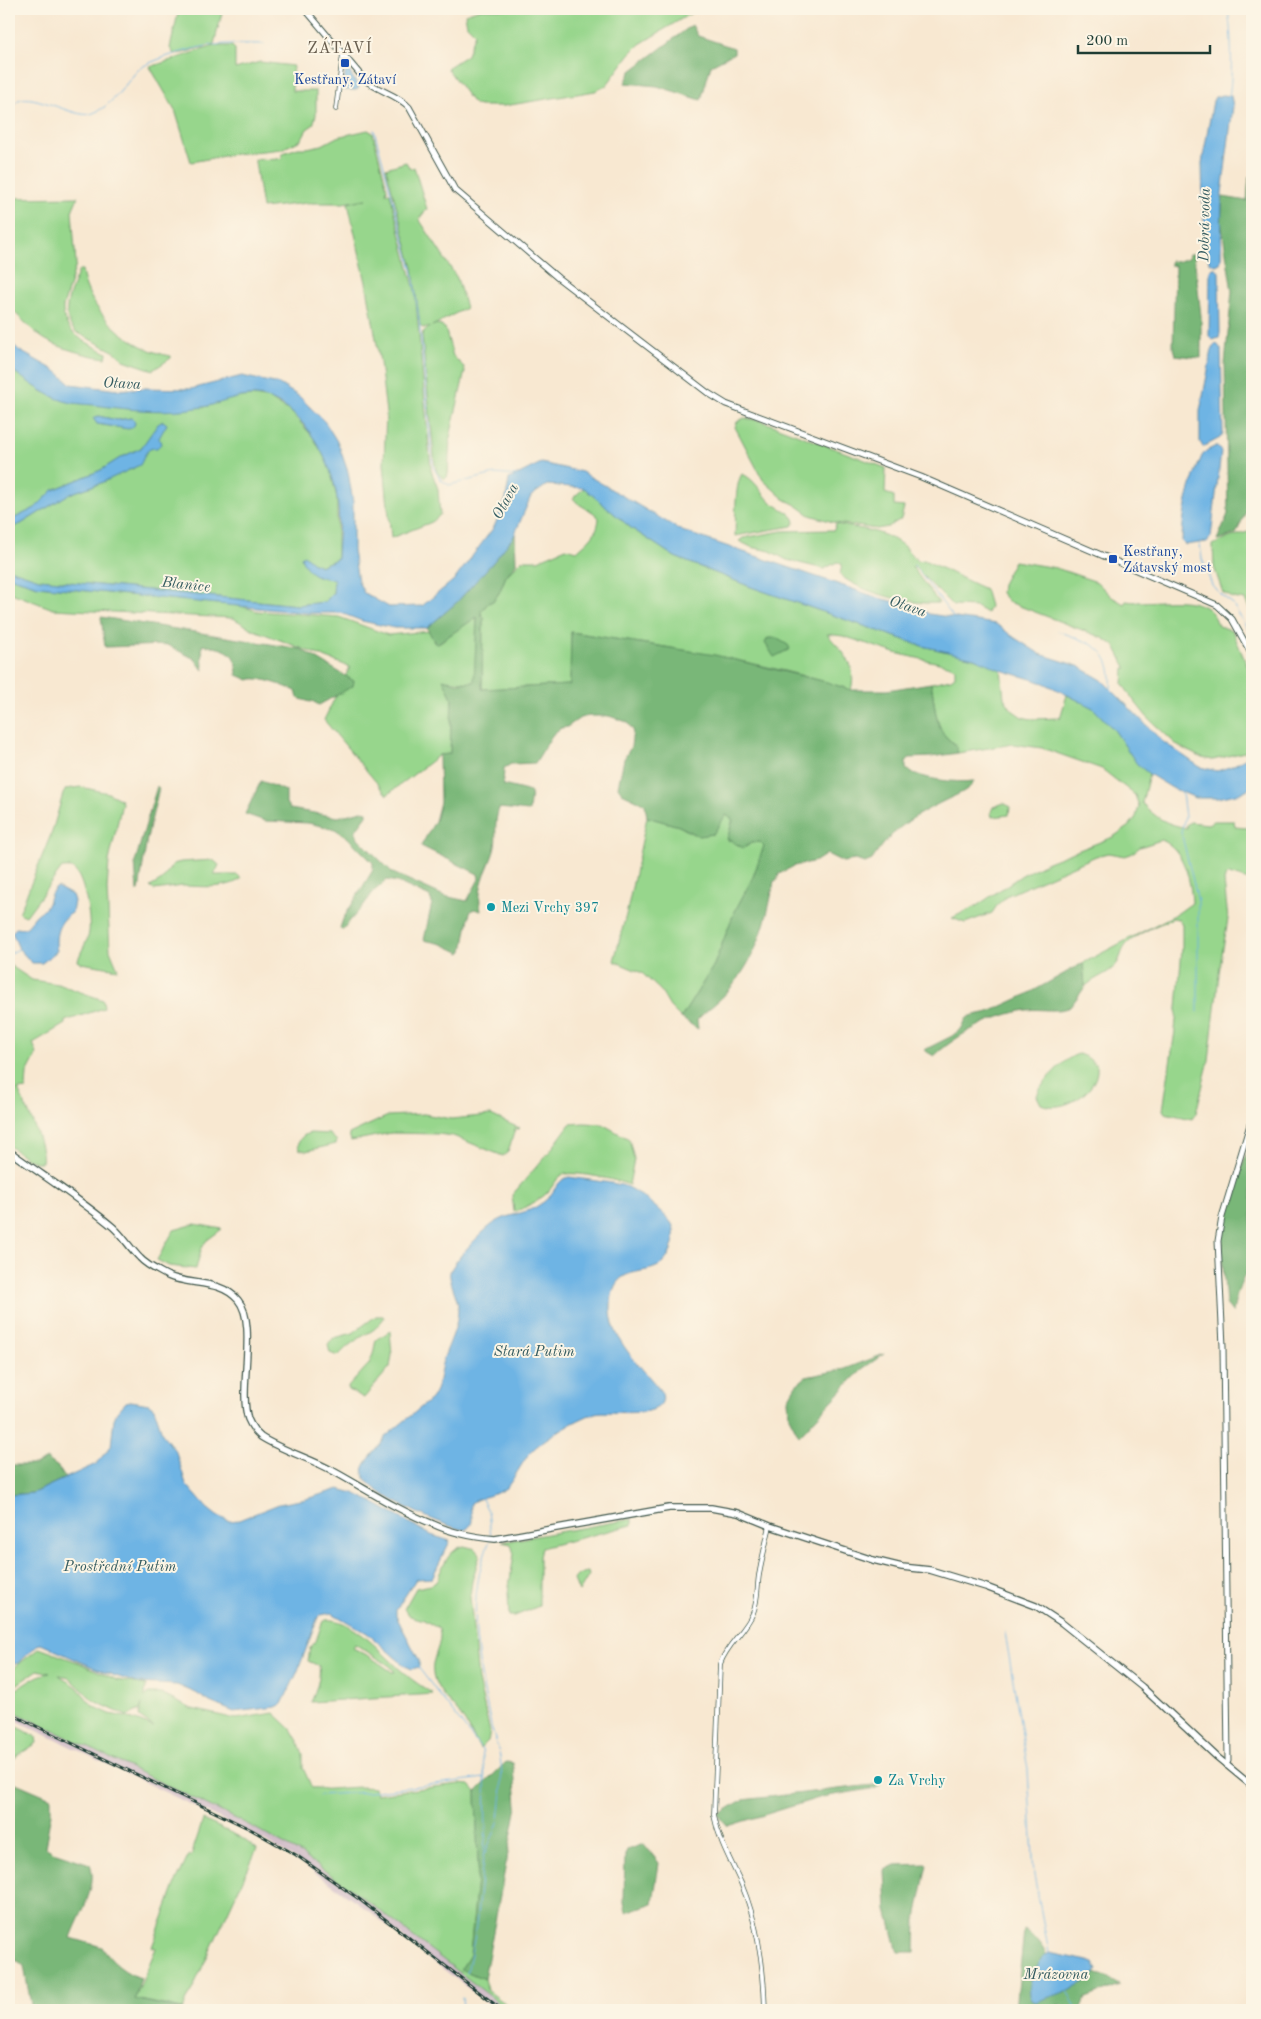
<svg xmlns="http://www.w3.org/2000/svg" width="1261" height="2019" font-family="'Old Standard TT',serif">
<style>
.industrial{fill:#d1bdc9}
.green{fill:#97d68c;stroke:#5b8a60;fill-rule:evenodd}
.forest{fill:#79b778;stroke:#4c7a56}
.water{fill:#6eb4e4;stroke:#46788c}
.lines{fill:none;stroke-linecap:round;stroke-linejoin:round}
.stream{stroke:#6eb4e4;stroke-width:1}
.minor-casing{stroke:#40574c;stroke-width:5.5}
.tertiary-casing{stroke:#40574c;stroke-width:7}
.secondary-casing{stroke:#40574c;stroke-width:8}
.minor{stroke:#fff;stroke-width:4}
.tertiary{stroke:#fff;stroke-width:5}
.secondary{stroke:#fff;stroke-width:5.5}
.rail-casing{stroke:#1f3d34;stroke-width:3}
.rail{stroke:#fcf5e5;stroke-width:1;stroke-dasharray:4;stroke-linecap:butt}
.transit-dot{fill:#1a4fb4;stroke:#fcf5e5;stroke-width:2}
.culture-dot{fill:#0f9aa8;stroke:#fcf5e5;stroke-width:2}
.labels{text-anchor:middle;stroke-width:4;stroke-linejoin:round;paint-order:stroke}
.transit-label{font-size:14px;fill:#164399;stroke:#fcf5e5}
.culture-label{font-size:14px;fill:#0d838f;stroke:#fcf5e5;text-anchor:start}
.water-label{font-size:15px;font-style:italic;fill:#335b60;stroke:#fcf5e5}
.quarter-label{font-size:16px;letter-spacing:1px;fill:#695f50;stroke:#fcf5e5}
</style>
<rect width="100%" height="100%" fill="#fcf5e5"/>
<filter id="ink" filterUnits="userSpaceOnUse"><feTurbulence type="fractalNoise" baseFrequency=".02" numOctaves="2"/><feDisplacementMap in="SourceGraphic" scale="10" xChannelSelector="R" yChannelSelector="G"/><feConvolveMatrix kernelMatrix="1 2 1 2 8 2 1 2 1" color-interpolation-filters="sRGB"/></filter>
<filter id="wash" filterUnits="userSpaceOnUse"><feTurbulence type="fractalNoise" baseFrequency=".0096" numOctaves="4" result="noise"/><feDisplacementMap in="SourceGraphic" scale="20" xChannelSelector="R" yChannelSelector="G"/><feGaussianBlur stdDeviation="1.12" result="paint"/><feColorMatrix in="noise" values="0 0 0 0 0 0 0 0 0 0 0 0 0 0 0 0 0 1.4 0 .05"/><feComposite in="paint" operator="in"/></filter>
<g filter="url(#wash)">
<rect width="100%" height="100%" fill="#f8e8d1"/>
<path class="industrial" d="M9,1709L253,1827L298,1852L361,1896L508,2010H496L357,1902L294,1858L250,1833L9,1717Z"/>
<path class="green" d="M179,9H223L214,44L183,53L174,54L170,48Z
M480,9H698L640,44L629,55L606,86L595,91L504,106H480L475,105L471,101L447,68L467,55L475,33L467,25L465,14Z
M214,46H232L235,49V69L260,62L293,66L292,91H316V115L313,125L307,129L301,140L282,149L235,154L191,162L175,110L150,67Z
M368,130L373,133L387,189L386,193H390L415,291L431,470L438,489L440,515L432,522L391,538L384,464L386,413L380,362L367,287L348,203L366,199L343,203H307L262,208L255,162V160C264,158 271,161 282,158L283,153L298,148H307L322,145L337,137Z
M406,162L410,169L414,167L427,209L419,219L457,278L466,308L432,326L437,324L445,328L453,356L464,367L465,371L450,437L448,474L447,477L444,479L437,473L435,465L422,336L423,332L430,327L423,328L420,326L413,268L386,168Z
M78,197L72,211L76,264L63,307C62,334 87,342 107,353L106,358C88,356 54,347 40,336C29,327 18,316 9,306V198Z
M79,270H82C87,311 131,350 171,356V358L153,370L124,360L115,352L76,332C57,314 72,290 79,270Z
M9,368L43,392L204,407L232,398L253,396L270,399L292,413L313,437L329,465L337,498V559L320,566L312,562L304,556L301,557L335,579L333,593L325,602L297,605L39,579L9,569V528L21,524L69,494L101,483L125,471L133,469L143,459L145,452L152,447L167,424L154,430L141,448L120,458L101,470L53,490L35,508L9,521ZM98,416L117,420L131,418L124,428L97,424Z
M744,418L762,421L886,468L885,493L894,496V506L904,507L901,519L888,527L877,529L836,523L810,515L796,505L784,499L763,480L735,427L737,422Z
M742,474C754,478 762,494 771,502C778,508 794,513 795,522L792,526L735,536C736,522 734,485 742,474Z
M584,488L631,528L675,557L751,587L922,646L974,658L1001,669L1004,698L1012,710L1022,717L1031,719L1060,718L1067,695C1075,699 1085,702 1092,707C1114,722 1128,755 1149,774L1142,803C1157,819 1166,824 1187,828L1186,825L1190,822L1208,824L1213,821H1234L1235,827L1246,828L1252,827V881L1229,874L1226,875L1224,881L1228,919L1220,966L1209,1060L1196,1113L1192,1119L1165,1113L1163,1110L1175,1031L1182,949V925L1178,919L1173,918C1160,924 1135,934 1126,945C1120,952 1121,962 1113,968C1104,976 1093,978 1085,987L1083,963L1178,913L1192,903C1191,882 1184,848 1161,840L1140,847L1131,854L1125,856L1108,853L1096,856L1008,895L998,904L992,913L965,923L952,918L978,905L1022,875L1048,862L1113,837L1129,826L1136,817L1139,806L1135,795L1102,769L1042,748L1013,744L958,753L954,743C934,733 935,702 931,683L951,679L955,676V668L948,665L895,653L843,636L827,634C842,652 858,663 851,690C760,660 665,647 571,632L570,685L482,689L483,621L485,619L480,612L488,603L493,601L499,593L506,576L522,560H538L566,548L577,551C588,541 598,534 599,518C590,507 581,509 573,498Z
M836,524C859,529 882,530 901,544C908,549 911,556 918,561L924,560L985,589L990,606L987,613L976,607L953,606L913,566L912,567L939,603C911,605 862,593 840,575L842,564L837,562L824,569L787,560L770,551L751,547L739,541L743,538L782,531L834,530Z
M1251,531L1252,614L1245,600L1233,598L1223,593L1214,567L1213,545L1225,539Z
M1014,561L1056,568L1097,582L1112,597L1124,604L1126,601C1153,606 1210,587 1218,626L1232,630L1252,677V750L1213,760L1202,758L1178,746L1147,717L1131,697L1123,684L1124,669H1127L1115,646L1103,638L1009,602L1001,593L1002,584Z
M9,577L38,586L241,606L257,611L339,617L388,635L430,631L434,643L440,642L477,616L475,680L472,683L446,680L452,698L450,754L439,755L387,795L324,720L350,667L254,630L233,618L53,609L9,592Z
M81,787L108,793L120,799L122,803L109,861L107,889L110,950L118,969L81,963L78,961C80,951 88,942 89,932C91,919 84,876 73,869C70,867 66,868 62,868L26,916L19,913L52,832L63,794L66,789Z
M1004,803L1010,807L1009,815L992,817L991,812L993,807Z
M725,815L733,818L727,840L746,847L751,843L761,842L764,846L753,877L734,913L714,965L681,1018L670,1007L660,990L642,973L614,961L627,911L647,817L679,826L693,834H713Z
M213,860L219,865L214,875H238L241,879C225,890 200,886 182,886C173,887 164,889 154,890L150,887L162,880L173,864L181,862Z
M9,966H11L32,980L58,984L103,1000L104,1008L65,1021V1024L33,1043L37,1054L27,1073L26,1089L18,1090C25,1104 46,1148 42,1162C30,1164 19,1152 9,1146Z
M1079,1054L1088,1058L1097,1066C1100,1091 1063,1114 1041,1104L1037,1096C1040,1084 1066,1056 1079,1054Z
M424,1114L451,1119L491,1115L519,1128L518,1129H515L508,1152L503,1156L453,1136L438,1134L391,1133L351,1141L349,1134L388,1116Z
M584,1123L602,1124L629,1139L634,1159L629,1185C618,1180 572,1170 562,1175C556,1179 552,1188 547,1193C537,1202 526,1207 514,1212L512,1195L550,1151L570,1124Z
M310,1133L329,1134L337,1141L336,1144L306,1151L299,1149C297,1140 302,1135 310,1133Z
M195,1224L222,1229L206,1241L201,1250L196,1269L169,1266L157,1260L174,1230Z
M376,1316H383L384,1318C380,1323 376,1329 370,1332C357,1339 348,1345 338,1356L330,1353L328,1345L334,1338L353,1333Z
M390,1331L392,1355L390,1367L364,1398L349,1390L348,1387L369,1364L373,1354L376,1340Z
M632,1519V1525L541,1548L539,1557V1606L515,1616H509L508,1593L514,1554L511,1544L502,1542Z
M464,1546L476,1549L480,1554L472,1581L470,1596L478,1680L490,1732L488,1741L480,1749C475,1740 470,1731 465,1722C455,1707 436,1692 433,1674C430,1658 444,1644 439,1629L424,1620L410,1616L404,1609L416,1588L431,1585L436,1582C442,1569 448,1549 464,1546Z
M588,1572L589,1575L579,1592L574,1580C577,1574 582,1573 588,1572Z
M326,1620C353,1617 386,1658 404,1673C413,1681 423,1687 433,1694L311,1702C316,1692 321,1676 319,1666L308,1661L310,1648L316,1641L322,1623ZM355,1644L390,1666L395,1672H392L369,1656L353,1648Z
M39,1648L80,1663L117,1680L146,1685L145,1697L149,1694H161L192,1709L236,1719L274,1713L291,1729L298,1741L303,1754V1768L312,1788C320,1787 323,1790 330,1789C345,1788 359,1786 374,1788L376,1794L459,1784L470,1785L476,1792L478,1868L470,1955L461,1969L484,1979L487,1990L514,2010H508L361,1896L298,1852L253,1827L9,1709V1692C24,1688 32,1675 50,1673L38,1670L9,1690V1666L14,1668ZM59,1675L69,1677L94,1701L127,1716L140,1710L142,1704L139,1717L154,1727L130,1718L110,1714L93,1706L77,1687Z
M9,1724L24,1730L36,1737L37,1743L17,1756L9,1766Z
M203,1820L240,1837L257,1849L183,2009L135,1999L156,1948L152,1947L177,1880L189,1855L191,1856Z"/>
<path class="forest" d="M692,25L698,36L734,48V53L711,65L701,100L657,86L625,83L631,71Z
M1249,177H1252V498L1236,534L1217,540L1228,514L1225,364L1232,291L1221,221L1223,197L1247,201Z
M1189,254H1194L1201,316V358L1175,355L1173,348L1175,266L1170,265V261L1177,262L1188,258Z
M515,533L516,564L506,576L499,593L493,601L488,603L481,612L482,617L485,619L483,621L482,689L570,685L571,632L715,655L827,682L851,690H887L931,683C935,702 934,733 954,743L958,753L931,757L909,758L906,762V769C922,780 955,783 974,781C971,790 954,796 946,800C912,817 893,828 872,860L865,863L855,860L843,862L827,854L816,861L794,866L779,874L777,880L774,881C767,922 756,960 728,991C719,1002 707,1009 697,1020L698,1029L681,1018L714,965L734,913L753,877L764,846L760,842L751,843L743,848L727,839L733,820L726,815L713,834L699,836L679,826L647,817L645,804L622,793L618,787L624,759L631,747L633,730L627,722L609,716H589L580,718L567,727L561,728L553,734L535,763L511,764L504,768L503,785L531,792L529,811L499,808C493,824 498,839 494,851C487,873 476,886 481,911L474,909L470,912L463,951L461,953L442,944L424,940L432,903L430,897L397,882L387,880L374,891L363,906L342,930L340,928L343,919L373,870V863L347,837L335,829L308,823L265,821L245,814L261,781L286,791V803L290,809L338,817L362,811L367,812V815L355,831L358,838L393,873L444,896L467,901L479,879L478,874L421,846L435,821L440,802L439,755L450,754L452,698L443,679L456,683L474,682L477,617L438,643H435L427,628L457,602L494,561Z
M101,617L301,649L354,681L353,686L319,705L312,701L310,702L298,698L296,691C287,687 257,675 249,680L237,675C237,649 224,649 202,645L203,670L195,659L167,645L105,647Z
M768,638H776L788,645L790,649L774,657L765,643Z
M157,786L159,788L147,838L139,891H137L135,862Z
M1083,963L1085,987L1070,1007C1056,1013 1041,1008 1027,1010C994,1015 959,1033 934,1056L924,1050L952,1036L962,1028L966,1019L970,1016L989,1012L1026,995Z
M1252,1146V1264C1241,1279 1236,1294 1233,1313L1226,1304L1222,1254L1223,1232L1245,1157Z
M884,1354L862,1369L799,1436L789,1417L788,1399L796,1385L806,1377L845,1369Z
M47,1459L58,1467L65,1478L33,1493L9,1495V1465H35Z
M506,1762L513,1763L514,1768L517,1806L484,1979L461,1969L470,1955L478,1868L476,1792Z
M9,1780L51,1798V1813L45,1847L53,1852L90,1864C99,1886 78,1917 71,1938L102,1947C110,1961 126,1974 141,1978L135,1999L183,2010H32L24,1966L18,1961L9,1960Z
M882,1784L876,1788L822,1797L728,1826L718,1815L742,1800Z
M644,1844L659,1863L653,1903L626,1912L624,1902L625,1855L627,1850Z
M927,1864L916,1918L915,1952H898L887,1910L885,1870L895,1865Z
M1024,1930C1034,1936 1041,1944 1046,1954L1040,1961L1092,1977L1097,1972L1120,1985L1086,1998L1081,2010H1067L1061,2005L1044,2010H1016Z"/>
<path class="water" d="M349,71L359,88L356,90H344L345,73Z
M1223,95L1231,96L1233,106L1222,193L1221,260L1220,263L1216,265L1210,263L1208,258L1203,208L1202,163L1213,101L1215,97Z
M1213,268H1216L1219,272L1220,333L1219,338L1213,340L1209,336L1210,271Z
M9,341L20,351L56,371L71,384L118,390L144,388L191,389L242,376L279,384L300,397L325,422L338,443L348,472L353,502V551L358,581L364,593L389,607L422,606L455,579L494,527L506,499L509,479L541,463L582,472L682,531L879,598L920,608L929,614L996,624L1015,638L1040,654L1078,666L1102,680L1162,741L1200,767L1217,771L1232,766L1252,755V787L1240,793L1218,798H1196L1172,788L1149,774L1137,764L1115,731L1093,708L1044,683L1001,670L974,658L922,646L751,587L675,557L631,528L584,488L547,485L531,496L514,536L494,561L457,602L427,628H394L362,621L341,613H307L38,586L9,577V569L39,579L297,605L325,602L333,593L334,579C318,578 307,574 301,557L304,555L312,562L320,566L337,559C338,539 340,517 337,498C332,462 306,413 270,399C247,390 225,403 203,407C167,414 130,410 94,405C84,404 73,404 64,401C44,395 26,380 9,368Z
M1217,344L1221,349L1223,434L1220,438L1203,447L1200,442V411L1212,350L1214,345Z
M98,416L117,420L131,418L134,420L135,424L132,428L128,429L97,424L93,418Z
M163,421L167,424L159,438L161,444L157,448C145,447 145,457 140,465L101,483L69,494L21,524L9,528V521L35,508L53,490L101,470L120,458L141,448L158,424Z
M1216,446L1220,449L1221,452L1211,537L1207,542L1185,545L1182,542C1182,513 1190,483 1202,456L1206,451Z
M57,887L72,895L74,901L72,913C58,921 54,936 57,951L42,963H32L19,949L12,932L16,928C29,931 29,923 36,915C39,912 44,910 46,907C51,899 47,896 57,887Z
M569,1177C586,1180 604,1181 621,1185C633,1187 666,1214 672,1224C678,1235 671,1255 663,1263C645,1278 614,1262 611,1303C608,1341 642,1365 662,1393C670,1422 609,1409 595,1413C576,1420 543,1438 530,1453C522,1462 513,1481 506,1488C495,1496 481,1496 471,1503C469,1514 478,1524 464,1530C446,1527 362,1492 363,1472C363,1461 381,1448 385,1437L431,1399C440,1387 439,1374 443,1360C449,1343 458,1327 458,1309C459,1298 448,1281 450,1272C455,1259 484,1229 496,1222C507,1215 521,1214 532,1209C538,1206 543,1203 548,1198C555,1191 558,1179 569,1177Z
M131,1401L149,1404L154,1408L163,1435L176,1452L186,1484L207,1508L217,1516L229,1521L239,1520L279,1504L306,1499L339,1489L354,1493L372,1502L431,1535L450,1541L432,1578L416,1579L396,1610V1616L419,1660V1667L412,1669L405,1666L367,1633L332,1613L320,1615L318,1617L297,1673L282,1704L276,1707L234,1712L210,1702L196,1693L184,1688L177,1685L137,1683L104,1672L41,1644L37,1645L19,1663L9,1665V1495L33,1493L96,1464L111,1446L114,1419L117,1412L126,1402Z
M1049,1953L1088,1961L1094,1963L1098,1969C1091,1984 1052,1996 1036,2002L1033,2001C1023,1991 1037,1959 1049,1953Z"/>
<g class="lines">
<path class="stream" d="M1227,9C1232,21 1233,82 1229,95
M9,129C10,121 10,109 15,103C26,87 74,119 91,114C112,107 124,85 138,70C148,60 199,46 214,45C230,43 247,44 264,44
M374,130L413,273L420,329L433,467L441,480L449,485L495,474L517,476
M1200,544L1202,559L1212,585L1221,595L1232,603L1252,636
M914,565L954,618
M1058,631C1091,644 1114,646 1111,689
M1182,793L1185,817L1181,832L1198,901V1012
M9,954L19,949
M481,1497L488,1511L491,1536
M1005,1632L1028,1770L1034,1875L1049,1953
M418,1667L482,1750L485,1778L486,1831L475,1935L467,1973
M319,1795L369,1792L485,1778
M485,1853C489,1842 497,1830 499,1818C502,1799 503,1776 500,1757C497,1743 491,1730 489,1716C477,1658 465,1597 490,1540
M1066,1988L1077,2010
M462,1998L463,2010"/>
</g>
</g>
<g filter="url(#ink)">
<g class="lines">
<defs>
<path id="minor" d="M336,109L343,54
M765,2010C764,1967 758,1923 741,1883C730,1859 719,1841 714,1815L720,1664C727,1644 745,1632 753,1613C758,1601 757,1588 759,1575C762,1559 766,1542 770,1526"/>
<path id="tertiary" d="M305,9L364,79C377,91 397,94 409,107L455,190L558,278L708,393L726,404L921,477L1217,605L1232,619L1252,655
M1226,1765L1228,1761L1223,1346L1218,1241L1222,1217L1252,1118"/>
<path id="secondary" d="M9,1151C43,1176 80,1199 113,1227C123,1236 130,1248 140,1258C147,1266 159,1271 168,1276C191,1286 220,1279 238,1300C258,1323 238,1389 248,1419C251,1426 255,1432 261,1437C283,1451 310,1458 333,1471C366,1489 397,1510 433,1524C452,1533 474,1537 495,1539L669,1508H711L738,1513L770,1526L873,1560L902,1567L930,1570L986,1587L1036,1606L1062,1623L1142,1687L1217,1757L1252,1786"/>
</defs>
<use href="#minor" class="minor-casing"/>
<use href="#tertiary" class="tertiary-casing"/>
<use href="#secondary" class="secondary-casing"/>
<use href="#minor" class="minor"/>
<use href="#tertiary" class="tertiary"/>
<use href="#secondary" class="secondary"/>
<defs>
<path id="rail" d="M9,1713L252,1830L296,1855L359,1899L502,2010"/>
</defs>
<use href="#rail" class="rail-casing"/>
<use href="#rail" class="rail"/>
</g>
</g>
<g class="transit-dot">
<rect x="340" y="58" width="10" height="10" rx="2.5"/>
<rect x="1108" y="554" width="10" height="10" rx="2.5"/>
</g>
<g class="culture-dot">
<circle cx="491" cy="907" r="5"/>
<circle cx="878" cy="1780" r="5"/>
</g>
<g class="labels">
<g class="transit-label">
<text x="345" y="84">Kestřany, Zátaví</text>
<text x="1123" y="556" text-anchor="start">Kestřany,<tspan x="1123" dy="16">Zátavský most</tspan></text>
</g>
<g class="culture-label">
<text x="501" y="912">Mezi Vrchy 397</text>
<text x="888" y="1785">Za Vrchy</text>
</g>
<g class="water-label">
<text transform="translate(1204 225) rotate(-89)" y="5">Dobrá voda</text>
<text transform="translate(122 383) rotate(3)" y="5">Otava</text>
<text transform="translate(505 501) rotate(-61)" y="5">Otava</text>
<text transform="translate(186 584) rotate(6)" y="5">Blanice</text>
<text transform="translate(908 606) rotate(19)" y="5">Otava</text>
<text x="534" y="1356">Stará Putim</text>
<text x="120" y="1571">Prostřední Putim</text>
<text x="1056" y="1979">Mrázovna</text>
</g>
<g class="quarter-label">
<text x="340" y="53">ZÁTAVÍ</text>
</g>
</g>
<rect width="1261" height="2019" fill="none" stroke="#fcf5e5" stroke-width="30"/>
<path d="M1078 45v8h132v-8" fill="none" stroke="#1f3d34" stroke-width="2.5"/>
<text x="1086" y="45" font-size="15" fill="#1f3d34" stroke="#fcf5e5" stroke-width="4" paint-order="stroke">200 m</text>
</svg>
